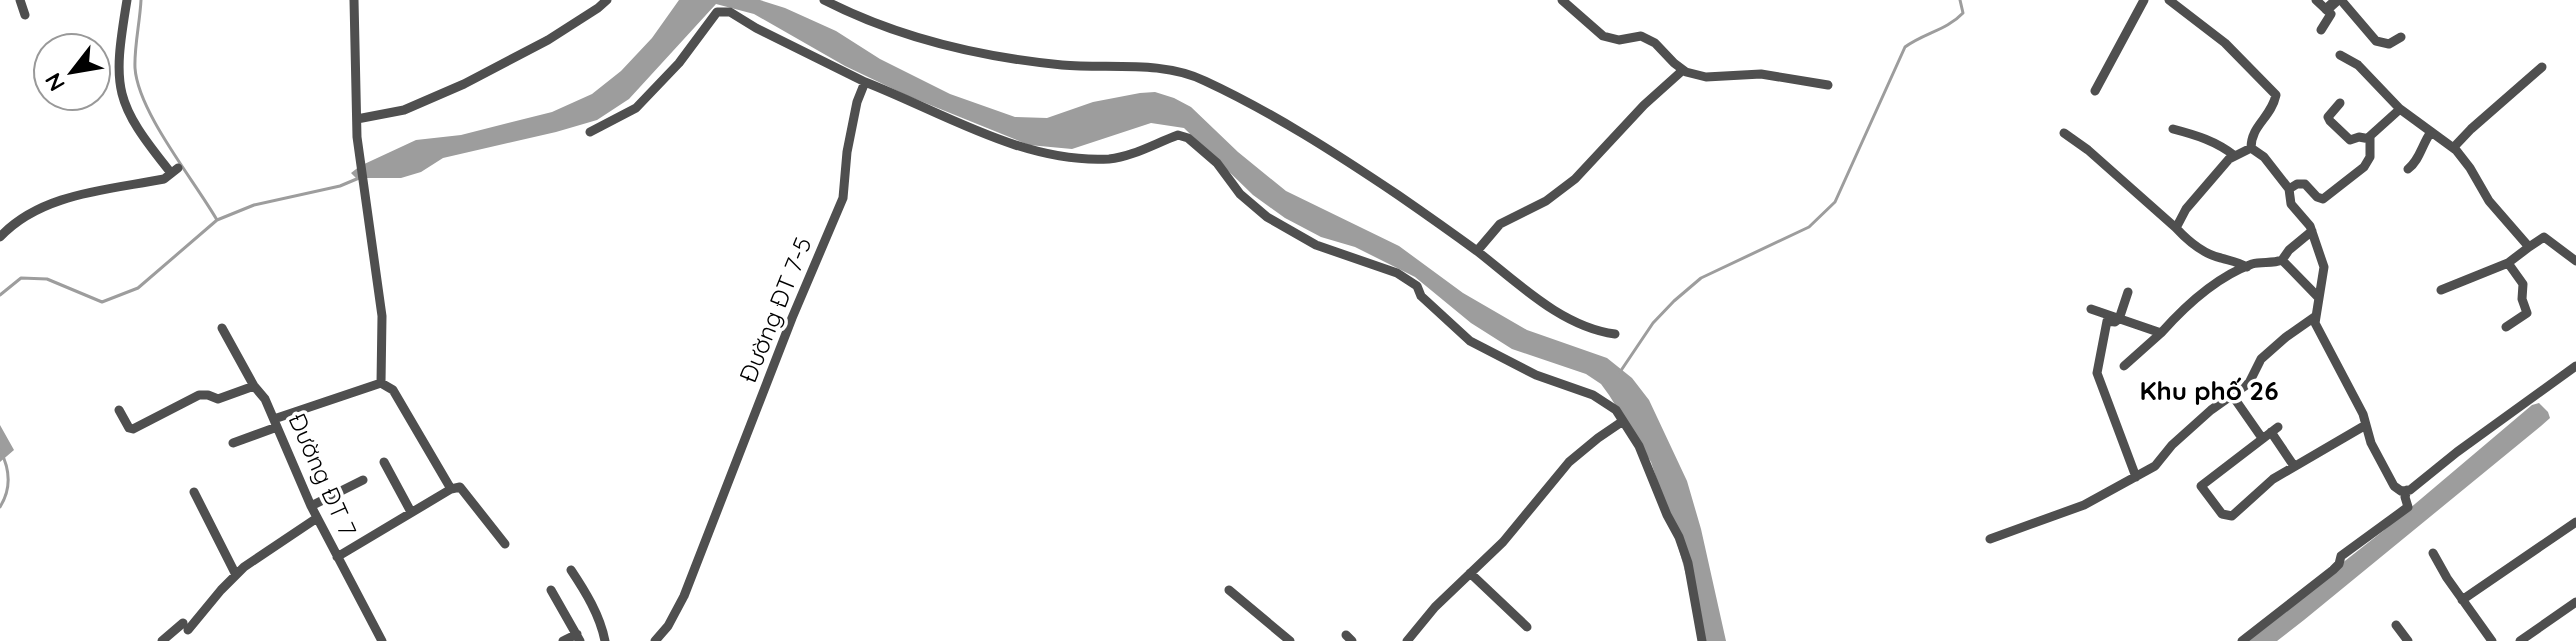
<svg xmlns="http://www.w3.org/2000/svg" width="2576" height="641" font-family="Quicksand,sans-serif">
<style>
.water{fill:#9d9d9d}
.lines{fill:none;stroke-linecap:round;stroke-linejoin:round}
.stream{stroke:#9d9d9d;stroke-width:3}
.minor{stroke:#4f4f4f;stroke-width:9}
.tertiary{stroke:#4f4f4f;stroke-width:11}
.labels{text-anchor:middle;stroke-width:7;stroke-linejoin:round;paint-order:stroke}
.street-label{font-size:24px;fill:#000;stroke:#fff}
.neighbourhood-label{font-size:26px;font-weight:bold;fill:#000;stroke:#fff}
</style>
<rect width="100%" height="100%" fill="#fff"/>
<path class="water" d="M679,0H760L785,8L836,31L880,59L950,94L1015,117L1047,118L1093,102L1140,93L1155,92L1174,98L1191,107L1238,152L1286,191L1399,246L1463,293L1527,330L1607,358L1632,378L1649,400L1687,481L1701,529L1726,641H1704L1674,531L1651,462L1609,395L1601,384L1586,374L1512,349L1471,323L1415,277L1355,247L1321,237L1285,218L1253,195L1184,128L1151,123L1072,149L1029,145L908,96L845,66L754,14L716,4L629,99L597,120L556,132L443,158L421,172L401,178H356L351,173L360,166L416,140L461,135L552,112L592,94L621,71L652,38Z
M2539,403L2548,412L2550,418L2541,426L2304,620L2277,641H2243L2383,531L2532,405Z
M0,425L14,450L0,462Z"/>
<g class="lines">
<path class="stream" d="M141,0C140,22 134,47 135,68C138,112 194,180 217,220
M0,295L21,278L47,279L102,302L138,288L217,220L254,205L340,186L359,178
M1620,372L1653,323L1674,301L1701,278L1809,227L1835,202L1905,47C1924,33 1947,30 1963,13L1960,0
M0,450C10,469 12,488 0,507"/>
<path class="minor" d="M20,0L25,15
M127,0C112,90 114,102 171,173
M354,0L357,137L382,316L381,383
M824,0C898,38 980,57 1062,65C1109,69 1162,60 1205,81C1272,112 1337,154 1398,195C1424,213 1451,232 1477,251C1518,283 1562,327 1615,334
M1562,0L1603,36L1619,40L1641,36L1655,43L1674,63L1686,72L1706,77L1761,74L1828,85
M2169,0L2225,43L2276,95C2271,118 2251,125 2251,148L2264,157L2289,189
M2316,0L2331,14L2321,30
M2341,0L2376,41L2389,44L2401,37
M2340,55L2358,65L2400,109L2456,150L2470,168L2489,201L2529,247L2544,237L2576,261
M2095,91L2144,0
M2340,103L2328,117L2330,121L2350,140L2359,137L2370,139
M2400,109L2370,136V157L2364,167L2323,199L2317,197L2305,184H2297L2289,189L2291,204L2310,226L2324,267L2315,323L2363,414L2371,443L2394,486L2401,491L2410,490L2457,452L2576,366
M357,119L404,110L464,84L548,40L598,8L607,0
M2173,129C2196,135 2216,141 2235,156
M590,132L636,108L679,63L717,12H730L756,28L865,82
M2064,133L2088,150L2176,228L2186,209L2229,159L2251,148
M2453,148L2471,129L2542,67
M2408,169C2420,160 2422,144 2431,132
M2176,228C2188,241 2203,254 2221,258C2231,261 2238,262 2247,267
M2312,231L2289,250L2282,260L2319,298
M0,237C41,193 108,190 164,179L178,168
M1477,251L1500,224L1546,201L1575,179L1644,105L1683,70
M2441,290L2508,263L2529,247
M2128,292L2119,319L2115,322L2107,321L2097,373L2136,477
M2091,309L2161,333C2185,306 2216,277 2252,264C2262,261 2272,264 2282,260
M2506,327L2527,313L2522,299L2523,284L2508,263
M222,328L254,386L265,399L311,506L382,641
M2124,366L2161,333
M2232,395L2262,438
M119,410L129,428L133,429L199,395H208L218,399L254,386
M274,419L381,383L393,390L451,489
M2278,427L2201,486L2222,514L2232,516L2273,479L2364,426
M2271,432L2294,466
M233,443L277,427
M384,462L411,512
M194,492L236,575
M311,506L363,480
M1990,539L2084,505L2155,466L2172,445L2211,410L2249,383L2261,359L2286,337L2316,316
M2433,553L2447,578L2492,641
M337,557L451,489L460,487L505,544
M571,570C585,591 600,615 605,641
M1470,573L1527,627
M551,590L580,641
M1229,590L1290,641
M2462,600L2576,522
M2396,625L2408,641
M188,630L221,590L244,567L317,518
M1346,635L1352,641
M162,641L183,623
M563,641L577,634
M655,641L668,626L684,596L792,318L843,198L847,152L857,102L865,82C942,112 1024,164 1109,159C1132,157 1156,143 1178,135L1188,138L1217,163L1240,194L1267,217L1316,245L1397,273L1417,286L1421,296L1470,341L1536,375L1593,395L1616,410L1639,446L1667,515L1679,537L1688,563L1702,641
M1407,641L1435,607L1503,542L1569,462L1598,438L1623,421
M2242,641L2333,570L2339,564L2341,556L2408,507L2405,497L2407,490
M2520,641L2576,602"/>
<path class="tertiary" d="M2327,9L2337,0"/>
</g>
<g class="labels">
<g class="street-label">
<text transform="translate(776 310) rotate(-68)" y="8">Đường ĐT 7-5</text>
<text transform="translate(322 475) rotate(66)" y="8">Đường ĐT 7</text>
</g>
<g class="neighbourhood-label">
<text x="2209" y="400">Khu phố 26</text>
</g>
</g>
<g transform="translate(72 72) rotate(239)"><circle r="38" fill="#ffffff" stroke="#999999" stroke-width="2"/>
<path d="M0-6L14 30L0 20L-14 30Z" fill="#000000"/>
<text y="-12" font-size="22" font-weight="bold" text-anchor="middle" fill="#000000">N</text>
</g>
</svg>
